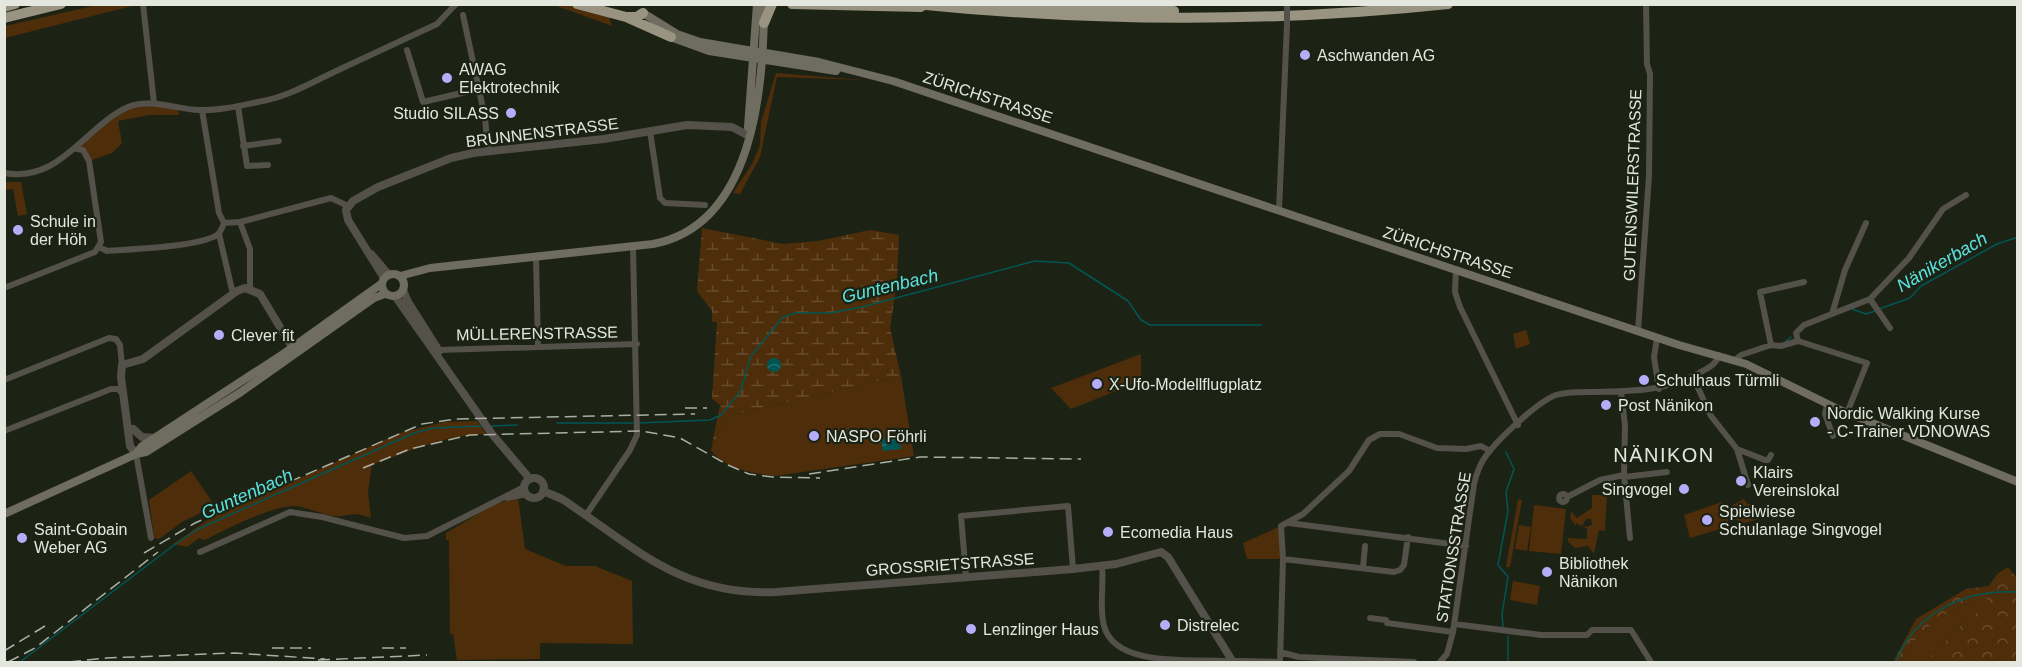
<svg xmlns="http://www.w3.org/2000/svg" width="2022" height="667" font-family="Arial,sans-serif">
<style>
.green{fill:#4e2d0a}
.forest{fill:url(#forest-crowns)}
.wetland{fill:url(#wetland-marsh)}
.water{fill:url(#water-waves)}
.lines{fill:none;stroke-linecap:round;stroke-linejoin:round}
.stream{stroke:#005654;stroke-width:1.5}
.minor{stroke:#535149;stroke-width:6}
.tertiary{stroke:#535149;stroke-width:8}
.secondary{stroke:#6f6c60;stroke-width:8}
.motorway{stroke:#999481;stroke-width:10}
.rail{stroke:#aaafa4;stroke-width:1.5;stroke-dasharray:12 6;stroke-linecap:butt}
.minor-bridge{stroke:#535149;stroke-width:6}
.poi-dot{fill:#b6acf8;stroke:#1d2314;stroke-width:2}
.labels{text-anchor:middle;stroke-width:4.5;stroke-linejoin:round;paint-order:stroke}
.poi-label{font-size:16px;fill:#e3e7de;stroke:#1d2314;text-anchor:start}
.street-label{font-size:16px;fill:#e3e7de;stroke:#1d2314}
.water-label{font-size:18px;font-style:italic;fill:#5ae3df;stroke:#1d2314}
.quarter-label{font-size:20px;letter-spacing:1.5px;fill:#e3e7de;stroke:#1d2314}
</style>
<defs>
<pattern id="forest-crowns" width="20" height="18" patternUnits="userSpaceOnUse" patternTransform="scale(1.5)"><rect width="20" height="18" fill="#4e2d0a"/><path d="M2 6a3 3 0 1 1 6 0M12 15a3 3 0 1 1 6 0" fill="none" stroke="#674b2d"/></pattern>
<pattern id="wetland-marsh" width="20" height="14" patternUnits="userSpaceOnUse" patternTransform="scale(1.5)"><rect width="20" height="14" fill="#4e2d0a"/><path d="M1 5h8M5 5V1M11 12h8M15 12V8" fill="none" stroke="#674b2d"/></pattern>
<pattern id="water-waves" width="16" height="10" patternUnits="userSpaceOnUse" patternTransform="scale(1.5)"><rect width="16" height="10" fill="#005654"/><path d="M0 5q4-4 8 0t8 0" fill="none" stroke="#256e6c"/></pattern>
</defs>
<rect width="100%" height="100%" fill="#1d2314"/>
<path class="green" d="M97,5H136L5,38V26Z
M554,5H567L609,17L612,26Z
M776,73L864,80L777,77L760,157L740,194L733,193L752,164L760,145L761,122Z
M154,103L178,108L179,115H149L118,121L122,143L112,153L89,161L77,149L87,137L131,106Z
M4,182H21L27,214L18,216L13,189L5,190Z
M1526,330L1530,344L1516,349L1513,334Z
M1141,354V381L1071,409L1051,388Z
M901,376L914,456L775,476C756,474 722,468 711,450L723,423L732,415Z
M477,421L486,434C446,435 409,451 372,465L368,492L371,518C356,513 356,514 341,516C329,518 308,507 295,506C274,505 226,529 205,540L199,538L187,547L173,544L209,519L400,433L444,422Z
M191,471L215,506L182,522L159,539L154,538L149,500Z
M1592,495H1607L1605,531L1599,530L1594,554L1588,546L1575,548L1568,541V538L1587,539V528H1582L1592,525L1591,519H1586L1582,526L1576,523V526L1570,518L1571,511L1577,518L1592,508Z
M518,498L525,549L566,566H595L632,581L633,644L540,643V659L457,660L453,634H450L449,540H446V533L495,504Z
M1518,499L1522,500L1510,567H1506Z
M1744,499L1747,504H1752L1756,520L1744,523L1730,517L1727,508Z
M1722,502L1730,526L1690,538L1684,515Z
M1534,505L1566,509L1561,554L1529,551Z
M1519,525L1531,527L1527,551L1515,549Z
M1281,526L1283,559H1247L1243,543Z
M1513,581L1540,586L1537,605L1510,600Z
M1986,598L1992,603L1964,622L1925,662H1901C1917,631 1951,605 1986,598Z"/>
<path class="forest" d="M2008,567L2017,578V662H1925L1964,622L1991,603L1986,598C1951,605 1917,631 1901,662H1893L1916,619L1966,589L1989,586L1997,574Z"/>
<path class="wetland" d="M702,228L783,244L818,241L870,230L899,235L897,281L890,328L901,376L732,415L723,423L711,450L720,405L712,399L717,322H712V311L697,291Z"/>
<path class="water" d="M767 365a7 7 0 1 1 14 0a7 7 0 1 1-14 0Z
M899,435L901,449L883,451L881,440Z"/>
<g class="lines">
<path class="stream" d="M1852,309L1866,314L1875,311
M1879,309L1910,298L1921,286L1997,244L2018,237
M1786,341L1791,337
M557,423H633
M638,423L710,420L721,415L740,392L751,356L783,317L795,313H830L862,307L1035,261L1069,263L1128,301L1141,320L1150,325H1261
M491,426L517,425
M1503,627L1502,614L1508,577L1498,565L1508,511L1506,492L1514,469L1506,452
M1508,636V662
M20,662L174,545L198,529L414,433L433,428L484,426
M1896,662C1915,612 1966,589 2018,592"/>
<path class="minor" d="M143,4L154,103
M463,15L485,118L488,151
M407,50L423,102L479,89
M238,106L247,166L268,165
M202,110L219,213L224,223
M650,131L660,198L665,203L705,205
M243,146L279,141
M4,173C61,183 84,127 128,107C150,98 176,109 199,110C218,111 239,106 258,102C285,98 309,84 334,72C368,56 402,40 437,24L456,4
M1279,210L1287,24
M240,222L250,249V288
M224,223L240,222L331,198L348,206
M219,234L233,294
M99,247L107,251C132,249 198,247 217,235C221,232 222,228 224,223
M536,257L538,346
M1456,269L1455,292L1460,307L1518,425
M4,288L95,252L101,242L89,161L83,150L77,149
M1870,299L1890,328
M1832,314L1845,270L1866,223
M1638,331L1649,176L1650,74L1647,64L1646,4
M1657,338L1654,357L1659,389
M1798,341L1796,333L1804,325L1870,299L1909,258L1943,209L1966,195
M1771,345L1760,292L1804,282
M439,350L637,344
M1735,360L1741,355L1771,345L1781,346L1798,341L1867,363L1847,413
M1693,377L1711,416L1737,449L1748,485
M4,380L109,338L116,339L120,345L122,365
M1621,392L1625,425L1624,475L1630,538
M1827,404L1825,414L1833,436
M4,431L111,389H118L123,394
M1737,449L1765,460H1768L1771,455
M136,454L151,538
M1624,477L1667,472
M1559 498a4 4 0 1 1 8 0a4 4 0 1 1-8 0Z
M1567,497L1600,480L1624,475
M507,498L527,494
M586,515L630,450L637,435L633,247
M1289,523L1466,546
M200,552L290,512L322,517L404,538L427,536L524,487
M1283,559L1394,572L1400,570L1404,565L1408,537
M1102,566C1104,585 1099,607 1104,626C1115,667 1189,659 1224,661
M1363,568L1365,546
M966,576L961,516L1068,506L1073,569
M1370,618L1386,620L1387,623L1453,632
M1454,624L1541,635H1587L1592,630H1631L1651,662
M1280,652L1299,657L1414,662
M1243,661L1280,662
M1280,662L1283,559L1281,526L1303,514L1349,471L1369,440L1380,434H1399L1437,448L1466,449L1481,446L1490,451
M1440,662L1447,654L1453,632L1474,484C1476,476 1478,469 1482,462C1492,444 1537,402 1556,395C1569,391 1584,392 1597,392C1634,391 1667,391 1699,373C1708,368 1716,365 1719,355"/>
<path class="tertiary" d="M371,254L389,275
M384,278L348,220L346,210L353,201L378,187L451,158L473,153L604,139L687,125L732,127L749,136
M403,290L408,302L439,351
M395,296L492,434L530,479
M122,365L143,359L237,291L245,288L260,294L292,347
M122,365L121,377L130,446L136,454
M133,429L142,437L155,438
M524 488a10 10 0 1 1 20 0a10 10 0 1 1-20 0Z
M543,491L562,499C636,548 681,596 776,592L1073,569L1116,564L1161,552L1168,557L1233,662"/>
<path class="secondary" d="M643,13L677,34L700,42L819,62L893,81L1679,345L1746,364L1840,410L2018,482
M673,38L709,51L836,71
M748,127L757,4
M382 285a11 11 0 1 1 22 0a11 11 0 1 1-22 0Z
M400,276L430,268L653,244C754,225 764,87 764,4
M136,454L142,446L283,354L381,284
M4,514L136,454L146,452L241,392L374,298L385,294"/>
<path class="motorway" d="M577,4L626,17L671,37
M792,4L921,7
M915,4C1093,22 1270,23 1448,4
M998,4L1174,11
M4,7L15,4
M626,17H637L643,13
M4,18L61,4
M764,23L772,4"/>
<path class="rail" d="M685,408H707
M363,468L410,449L470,435L642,431L680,438L728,465L749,474L773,477L820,478
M809,474L920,457L1081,459
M144,553L195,523L422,424L456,419L695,414
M272,648H311
M382,648H406
M4,651L45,626
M318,660L427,655
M8,662L35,648L158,552
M69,662L106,658L234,653L325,659
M237,662H261"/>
<path class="minor-bridge" d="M1287,24V4
M1224,661H1243"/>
</g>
<g class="poi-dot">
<circle cx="1305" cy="55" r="6"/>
<circle cx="447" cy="78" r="6"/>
<circle cx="511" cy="113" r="6"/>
<circle cx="18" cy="230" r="6"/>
<circle cx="219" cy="335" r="6"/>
<circle cx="1644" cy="380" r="6"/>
<circle cx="1097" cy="384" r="6"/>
<circle cx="1606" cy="405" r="6"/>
<circle cx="1815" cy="422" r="6"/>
<circle cx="814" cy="436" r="6"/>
<circle cx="1741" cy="481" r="6"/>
<circle cx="1684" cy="489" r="6"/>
<circle cx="1707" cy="520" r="6"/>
<circle cx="1108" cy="532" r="6"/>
<circle cx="22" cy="538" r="6"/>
<circle cx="1547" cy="572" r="6"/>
<circle cx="1165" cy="625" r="6"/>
<circle cx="971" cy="629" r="6"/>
</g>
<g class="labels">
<g class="poi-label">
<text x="1317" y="61">Aschwanden AG</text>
<text x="459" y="75">AWAG<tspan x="459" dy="18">Elektrotechnik</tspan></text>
<text x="499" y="119" text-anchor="end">Studio SILASS</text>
<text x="30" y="227">Schule in<tspan x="30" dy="18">der Höh</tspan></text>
<text x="231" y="341">Clever fit</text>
<text x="1656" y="386">Schulhaus Türmli</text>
<text x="1109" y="390">X-Ufo-Modellflugplatz</text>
<text x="1618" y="411">Post Nänikon</text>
<text x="1827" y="419">Nordic Walking Kurse<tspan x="1827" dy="18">- C-Trainer VDNOWAS</tspan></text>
<text x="826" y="442">NASPO Föhrli</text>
<text x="1753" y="478">Klairs<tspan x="1753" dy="18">Vereinslokal</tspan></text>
<text x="1672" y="495" text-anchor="end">Singvogel</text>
<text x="1719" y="517">Spielwiese<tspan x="1719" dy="18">Schulanlage Singvogel</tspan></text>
<text x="34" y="535">Saint-Gobain<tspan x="34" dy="18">Weber AG</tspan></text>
<text x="1120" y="538">Ecomedia Haus</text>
<text x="1559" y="569">Bibliothek<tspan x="1559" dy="18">Nänikon</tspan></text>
<text x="1177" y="631">Distrelec</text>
<text x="983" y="635">Lenzlinger Haus</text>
</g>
<g class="street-label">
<text transform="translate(988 97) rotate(18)" y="6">ZÜRICHSTRASSE</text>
<text transform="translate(542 132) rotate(-7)" y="6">BRUNNENSTRASSE</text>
<text transform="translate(1632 185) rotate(-88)" y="6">GUTENSWILERSTRASSE</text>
<text transform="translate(1448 252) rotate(18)" y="6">ZÜRICHSTRASSE</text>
<text transform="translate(537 333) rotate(-1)" y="6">MÜLLERENSTRASSE</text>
<text transform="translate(1453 547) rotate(-81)" y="6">STATIONSSTRASSE</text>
<text transform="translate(950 564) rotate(-4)" y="6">GROSSRIETSTRASSE</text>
</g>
<g class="water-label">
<text transform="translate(1942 262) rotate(-30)" y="6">Nänikerbach</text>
<text transform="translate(890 286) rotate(-13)" y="6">Guntenbach</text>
<text transform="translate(247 494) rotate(-24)" y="6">Guntenbach</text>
</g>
<g class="quarter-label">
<text x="1664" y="462">NÄNIKON</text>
</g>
</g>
<rect width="2022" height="667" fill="none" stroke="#e3e7de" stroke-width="12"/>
</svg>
